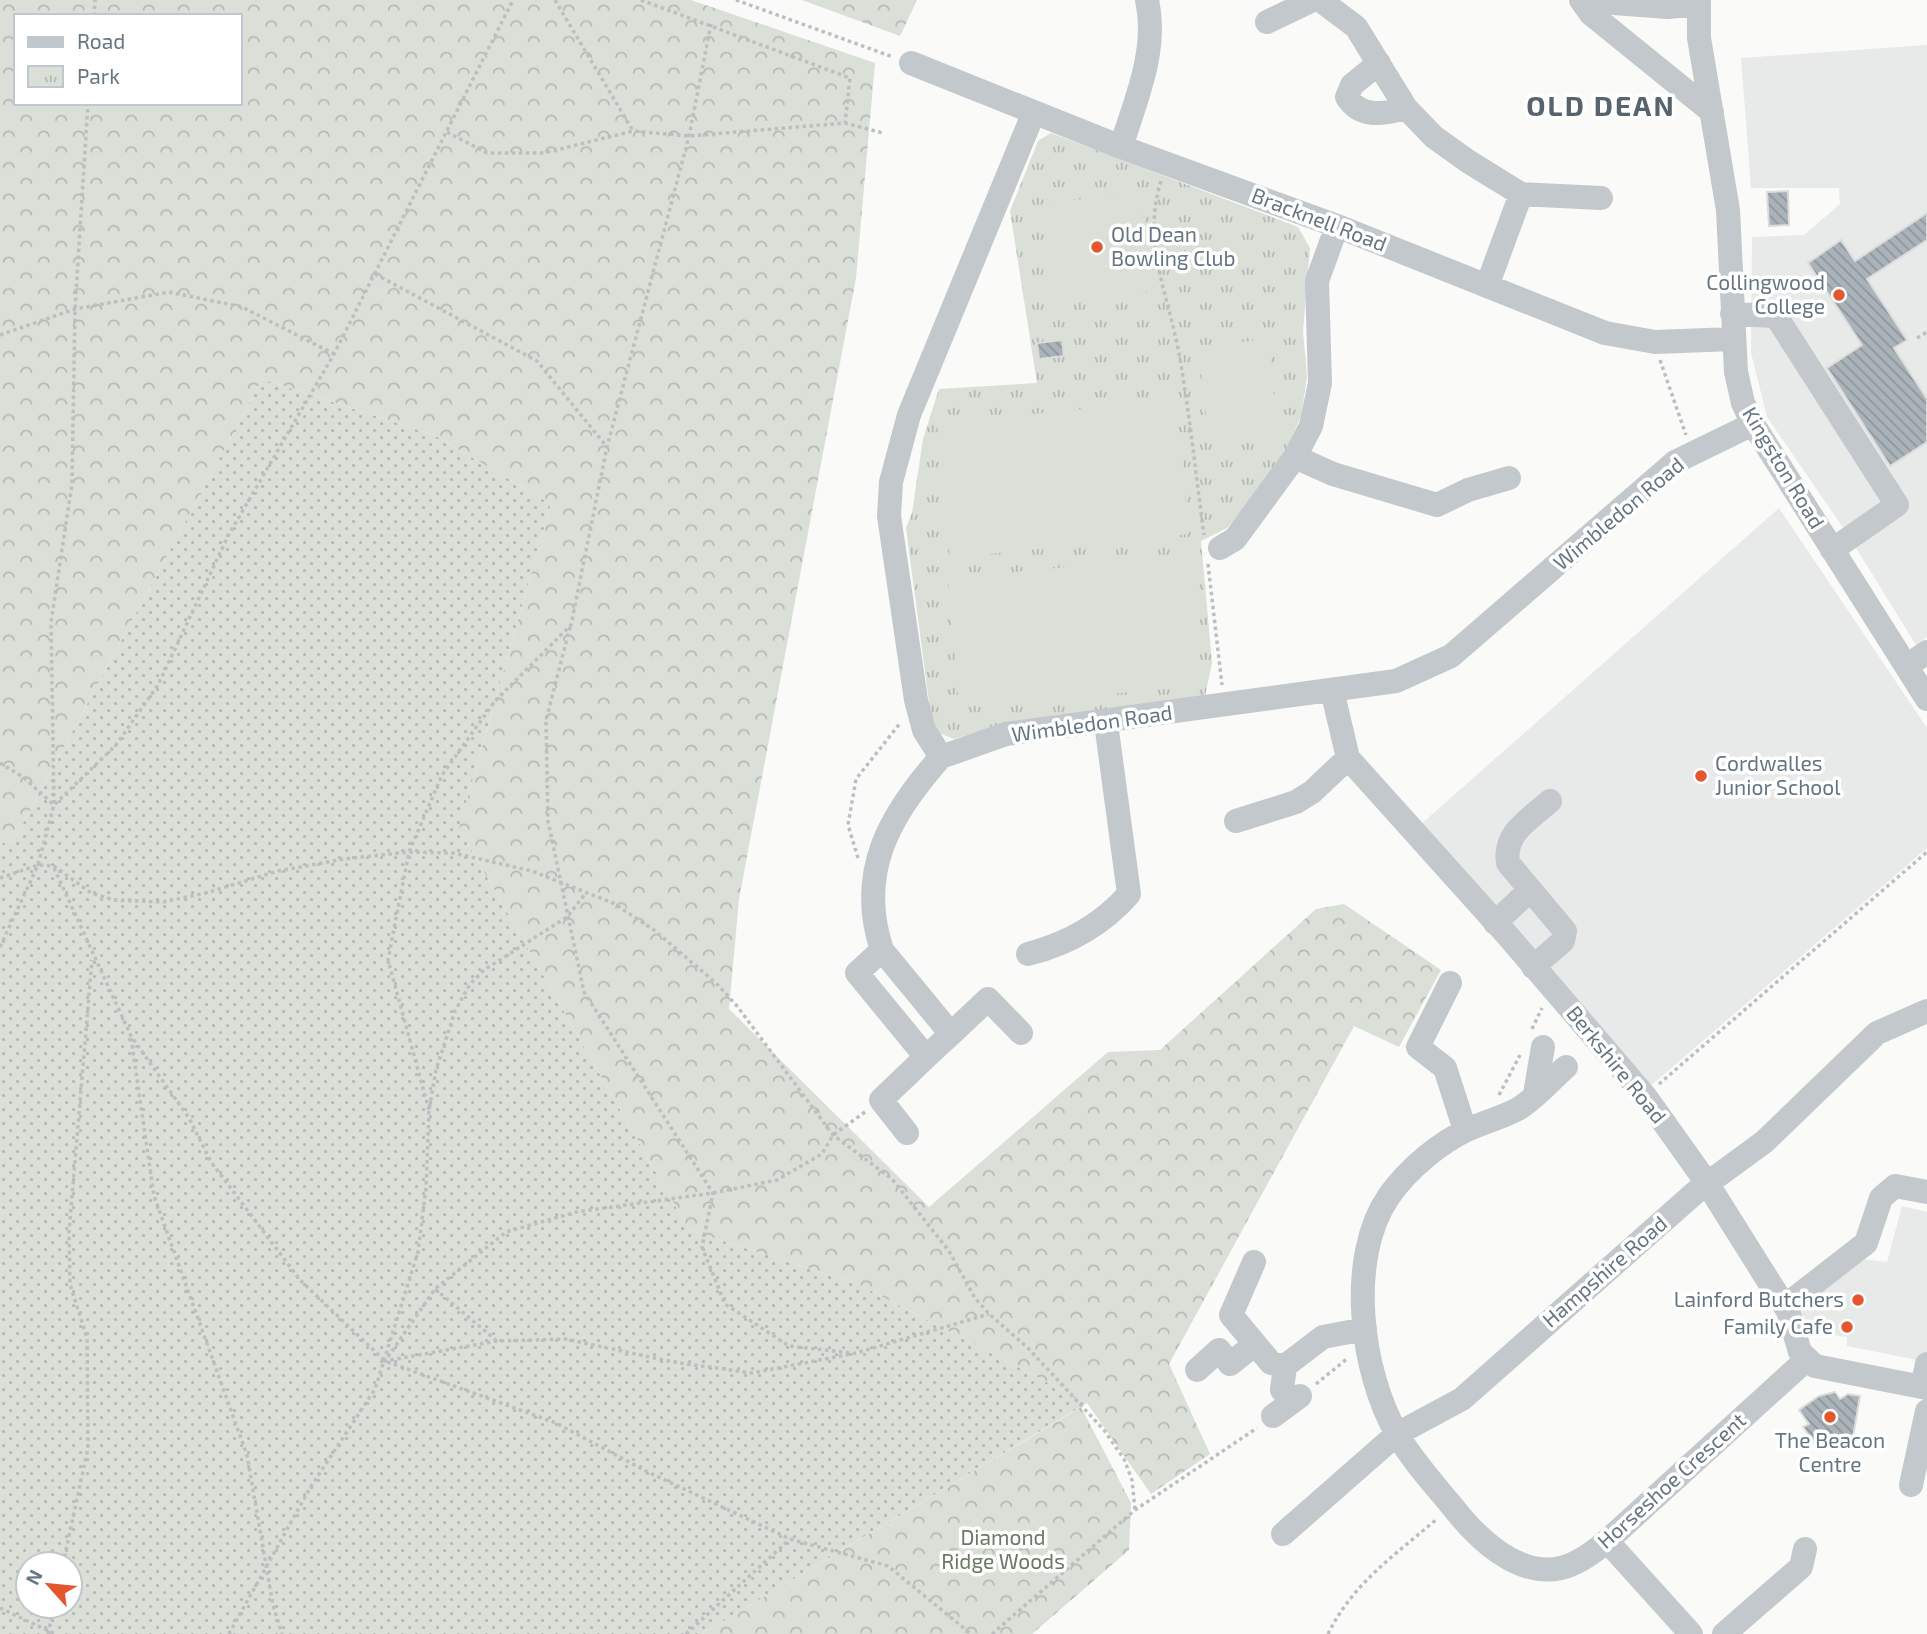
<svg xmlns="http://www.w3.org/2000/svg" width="1927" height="1634" font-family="'Exo 2',sans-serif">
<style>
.built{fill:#e8e9e9}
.grass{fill:url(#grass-dots);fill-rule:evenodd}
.forest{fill:url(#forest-crowns);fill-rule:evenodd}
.park{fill:url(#park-tufts)}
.garden{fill:#dadfd7}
.building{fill:url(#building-back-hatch);stroke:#dcdcda;stroke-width:2}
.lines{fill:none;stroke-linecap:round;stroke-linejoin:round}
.path{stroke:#bbbfc2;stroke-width:3.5;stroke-dasharray:3.5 3.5;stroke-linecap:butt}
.minor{stroke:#c3c8cc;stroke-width:24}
.poi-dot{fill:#e4572e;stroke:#fff;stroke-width:2.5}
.labels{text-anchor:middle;stroke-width:7;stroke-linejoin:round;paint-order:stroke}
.street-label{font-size:21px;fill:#657683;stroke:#fff}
.poi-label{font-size:21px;fill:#657683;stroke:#fff;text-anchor:end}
.park-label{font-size:21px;fill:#687a64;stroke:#fff}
.district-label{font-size:28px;font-weight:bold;letter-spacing:2px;fill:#57646e;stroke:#fff}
</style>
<defs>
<pattern id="grass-dots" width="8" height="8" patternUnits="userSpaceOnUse" patternTransform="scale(1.75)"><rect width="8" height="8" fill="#dadfd7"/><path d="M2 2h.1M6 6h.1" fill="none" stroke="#b4b9b4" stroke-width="1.8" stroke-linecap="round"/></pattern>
<pattern id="forest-crowns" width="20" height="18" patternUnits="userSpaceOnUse" patternTransform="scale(1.75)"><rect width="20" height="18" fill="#dadfd7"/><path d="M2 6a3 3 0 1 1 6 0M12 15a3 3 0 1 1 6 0" fill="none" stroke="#b4b9b4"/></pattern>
<pattern id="park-tufts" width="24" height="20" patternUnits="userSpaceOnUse" patternTransform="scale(1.75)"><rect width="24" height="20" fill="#dadfd7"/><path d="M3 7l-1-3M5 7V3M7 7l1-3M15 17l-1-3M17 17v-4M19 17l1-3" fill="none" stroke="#b4b9b4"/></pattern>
<pattern id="building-back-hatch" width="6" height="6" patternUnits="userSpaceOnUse" patternTransform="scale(1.75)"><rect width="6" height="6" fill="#aab3b9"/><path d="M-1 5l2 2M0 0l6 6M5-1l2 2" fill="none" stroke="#8e969c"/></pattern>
</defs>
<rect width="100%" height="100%" fill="#fafaf8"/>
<path class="built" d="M1927,45V637L1916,645L1848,535L1767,417L1751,353L1752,237L1804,235L1840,204L1839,188H1751L1741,58Z
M1779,508L1927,728V848L1647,1089L1420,825Z
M1902,1206L1927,1212V1362L1847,1346V1337L1807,1331L1799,1310L1854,1258L1887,1262Z"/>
<path class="grass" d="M262,379L434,435L551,504L459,828L689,1230L858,1284L1087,1403L702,1634H0V844L14,840ZM28,1564H70V1606H28Z"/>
<path class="forest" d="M0,0H691L875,63L856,278L739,899L729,1009L929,1207L1108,1052L1160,1050L1316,909L1344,904L1441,970L1399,1047L1354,1026L1169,1364L1210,1454L1151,1494L1087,1403L858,1284L689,1230L459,828L551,504L434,435L262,379L14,840L0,844ZM16,16H240V103H16Z
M802,0H917L900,36Z
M1081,1407L1131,1503L1129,1550L1032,1634H702Z"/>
<path class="park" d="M1051,133L1298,227L1310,248L1303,331L1307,377L1301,416L1290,442L1262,490L1227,528L1201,541L1212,663L1205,696L997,726L954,739L939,733L931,717L906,528L912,513L923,439L939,389L1037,383L1010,211L1038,141Z"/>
<path class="garden" d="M1141,192L1152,291L1053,302L1042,204Z
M1268,339L1278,435L1209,443L1198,347Z
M1176,400L1189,534L950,558L937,423Z
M1191,556L1202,686L959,707L948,578Z"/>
<path class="building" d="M1788,191L1789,225L1769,226L1767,192Z
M1927,213V240L1867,279L1907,340L1894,348L1927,399V442L1890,466L1827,368L1862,345L1808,263L1841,240L1855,261Z
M1062,340L1064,356L1039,359L1037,343Z
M1835,1392L1840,1399L1848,1394L1860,1396L1852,1443L1828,1449L1823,1442L1817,1447L1803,1427L1809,1424L1799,1410L1819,1396Z"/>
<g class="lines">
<path class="path" d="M555,0L633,131
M641,0L850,78L845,123
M736,0L893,57
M94,16L95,0
M447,132L487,153H544L633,131L689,136L845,123L883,133
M1161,181C1141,243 1170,299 1180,359C1190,417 1196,476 1204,535
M375,274L537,361L607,447
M0,335L75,309L169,292L242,307L334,354
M1917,338L1927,332
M1660,360L1686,435
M1208,564L1222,685
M570,627L546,720L548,821L584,992L713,1193L702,1247L725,1304L789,1346L852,1353
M0,763L23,777L54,805L116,745L158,685L228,536L334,354L513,0
M858,858L848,825L856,779L901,722
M54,868L131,1036L189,1118L211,1162L300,1280L385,1361L556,1423L646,1471L790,1539L888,1566L971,1634
M0,878L38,865L54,866L91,893L114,900L163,902L206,893L278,871L344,859L409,852L453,853L532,871L613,903L654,930L716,983L737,1006L833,1135L892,1179L949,1251L975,1298L989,1314L1027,1347L1104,1430L1124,1459L1132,1480L1135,1510
M0,947L38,865L54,805L51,622L72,484L75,309L88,103
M1532,1029L1542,1008
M131,1038L154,1196L247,1455L273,1605L282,1634
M1659,1084L1927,852
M1499,1095L1520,1055
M429,1110L388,960L409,852L442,775L495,701L571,625L607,447L689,136L711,24
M865,1112L833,1135L822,1154L777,1180L713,1193L576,1212L506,1232L435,1289L385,1361L497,1341L566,1339L673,1362L752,1373L856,1353L989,1314
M435,1289L497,1341
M1316,1384L1348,1358
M63,1564L88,1448L87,1338L70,1284L69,1232L92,960
M0,1608L55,1634
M48,1634L54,1606
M229,1634L310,1488L375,1389L418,1252L426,1188L429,1110L436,1070L455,1011L470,984L484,970L567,917L586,893
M686,1634L790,1539
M992,1634L1135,1510L1257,1428
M1328,1634C1352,1584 1396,1554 1437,1519"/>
<path class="minor" d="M1320,0L1356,27L1406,108L1434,137L1469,162L1521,194L1601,198
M1581,0L1591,14L1712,112
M1606,0L1614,3L1668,7L1698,4
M1699,0V38L1728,210L1736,372L1743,403L1753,424L1927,699
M1267,22L1313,0
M911,63L1121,147L1337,226L1605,333L1655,342L1733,339
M1379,63L1352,85L1347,97C1361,119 1384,114 1406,108
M1034,112L909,415L891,482L889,516L916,700L924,730L941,757L1006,734L1396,681L1451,656L1675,462L1753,424
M1121,147C1136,99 1158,50 1147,0
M1487,286L1521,194
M1732,314L1776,316L1897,505L1832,550
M1295,457L1333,474L1437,505L1468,490L1509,478
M1220,548L1235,539L1295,457L1311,426L1320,383L1317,281L1337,226
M1907,666L1927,652
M1332,690L1348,758L1508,936L1645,1096L1707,1183L1771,1285L1788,1311L1800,1352L1815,1366L1927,1388
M1236,821L1296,802L1312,792L1348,758
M1495,923L1529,891
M882,950L857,973L926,1057L951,1034L882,950C856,872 890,814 941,757
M1028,954C1067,944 1102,925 1129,894L1106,723
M1533,967L1563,941L1565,931L1508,863C1503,833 1530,819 1550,801
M1450,983L1418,1047L1445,1068L1465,1130
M951,1034L988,999L1021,1033
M1566,1067C1551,1080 1535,1099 1518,1109C1503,1117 1485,1122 1469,1129C1439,1143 1408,1169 1389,1196C1346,1258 1361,1372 1397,1434C1412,1460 1433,1483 1452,1506C1476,1537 1517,1578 1561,1568C1578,1564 1594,1552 1607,1541L1806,1360
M1535,1094L1543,1047
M907,1133L881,1100L926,1057
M1254,1262L1231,1315L1271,1363L1285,1366L1323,1337L1365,1329
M1785,1306L1866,1243L1881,1198L1895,1186L1927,1192
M1285,1366L1282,1390L1292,1401
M1197,1370L1219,1350L1230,1364L1254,1345
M1922,1387L1927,1364
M1273,1416L1300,1396
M1911,1485L1927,1411
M1283,1534L1397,1434L1462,1399L1697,1191L1764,1142L1877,1033L1927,1011
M1607,1541L1691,1634
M1724,1634L1801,1567L1805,1549"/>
</g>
<g class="poi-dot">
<circle cx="1097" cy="247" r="7"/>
<circle cx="1839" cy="295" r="7"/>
<circle cx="1701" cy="776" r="7"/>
<circle cx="1858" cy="1300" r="7"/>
<circle cx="1847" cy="1327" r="7"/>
<circle cx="1830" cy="1417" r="7"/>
</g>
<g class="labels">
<g class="street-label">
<text transform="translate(1319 220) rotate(21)" y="7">Bracknell Road</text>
<text transform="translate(1783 468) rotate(59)" y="7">Kingston Road</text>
<text transform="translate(1619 514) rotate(-40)" y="7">Wimbledon Road</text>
<text transform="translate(1092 724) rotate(-8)" y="7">Wimbledon Road</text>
<text transform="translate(1616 1065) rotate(51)" y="7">Berkshire Road</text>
<text transform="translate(1605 1272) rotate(-41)" y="7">Hampshire Road</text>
<text transform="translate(1672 1481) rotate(-42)" y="7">Horseshoe Crescent</text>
</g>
<g class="poi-label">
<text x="1111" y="242" text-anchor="start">Old Dean<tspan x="1111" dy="24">Bowling Club</tspan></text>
<text x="1825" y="290">Collingwood<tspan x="1825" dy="24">College</tspan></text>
<text x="1715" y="771" text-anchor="start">Cordwalles<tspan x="1715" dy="24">Junior School</tspan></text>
<text x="1844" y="1307">Lainford Butchers</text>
<text x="1833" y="1334">Family Cafe</text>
<text x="1830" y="1448" text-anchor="middle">The Beacon<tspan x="1830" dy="24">Centre</tspan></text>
</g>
<g class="park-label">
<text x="1003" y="1545">Diamond<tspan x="1003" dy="24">Ridge Woods</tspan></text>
</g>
<g class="district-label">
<text x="1601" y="116">OLD DEAN</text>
</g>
</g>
<rect x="14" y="14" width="228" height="91" fill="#ffffff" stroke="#c1c8cd" stroke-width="2"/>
<rect x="28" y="37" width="35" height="10" fill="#c3c8cc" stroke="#c1c8cd" stroke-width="2"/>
<text x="77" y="49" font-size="21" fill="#657683">Road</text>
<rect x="28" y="66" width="35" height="21" fill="url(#park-tufts)" stroke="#c1c8cd" stroke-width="2"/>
<text x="77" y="84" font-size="21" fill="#657683">Park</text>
<g transform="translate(49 1585) rotate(297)"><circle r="33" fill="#ffffff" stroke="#c1c8cd" stroke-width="2"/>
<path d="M0-5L12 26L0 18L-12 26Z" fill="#e4572e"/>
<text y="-10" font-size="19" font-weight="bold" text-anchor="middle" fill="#657683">N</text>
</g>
</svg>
